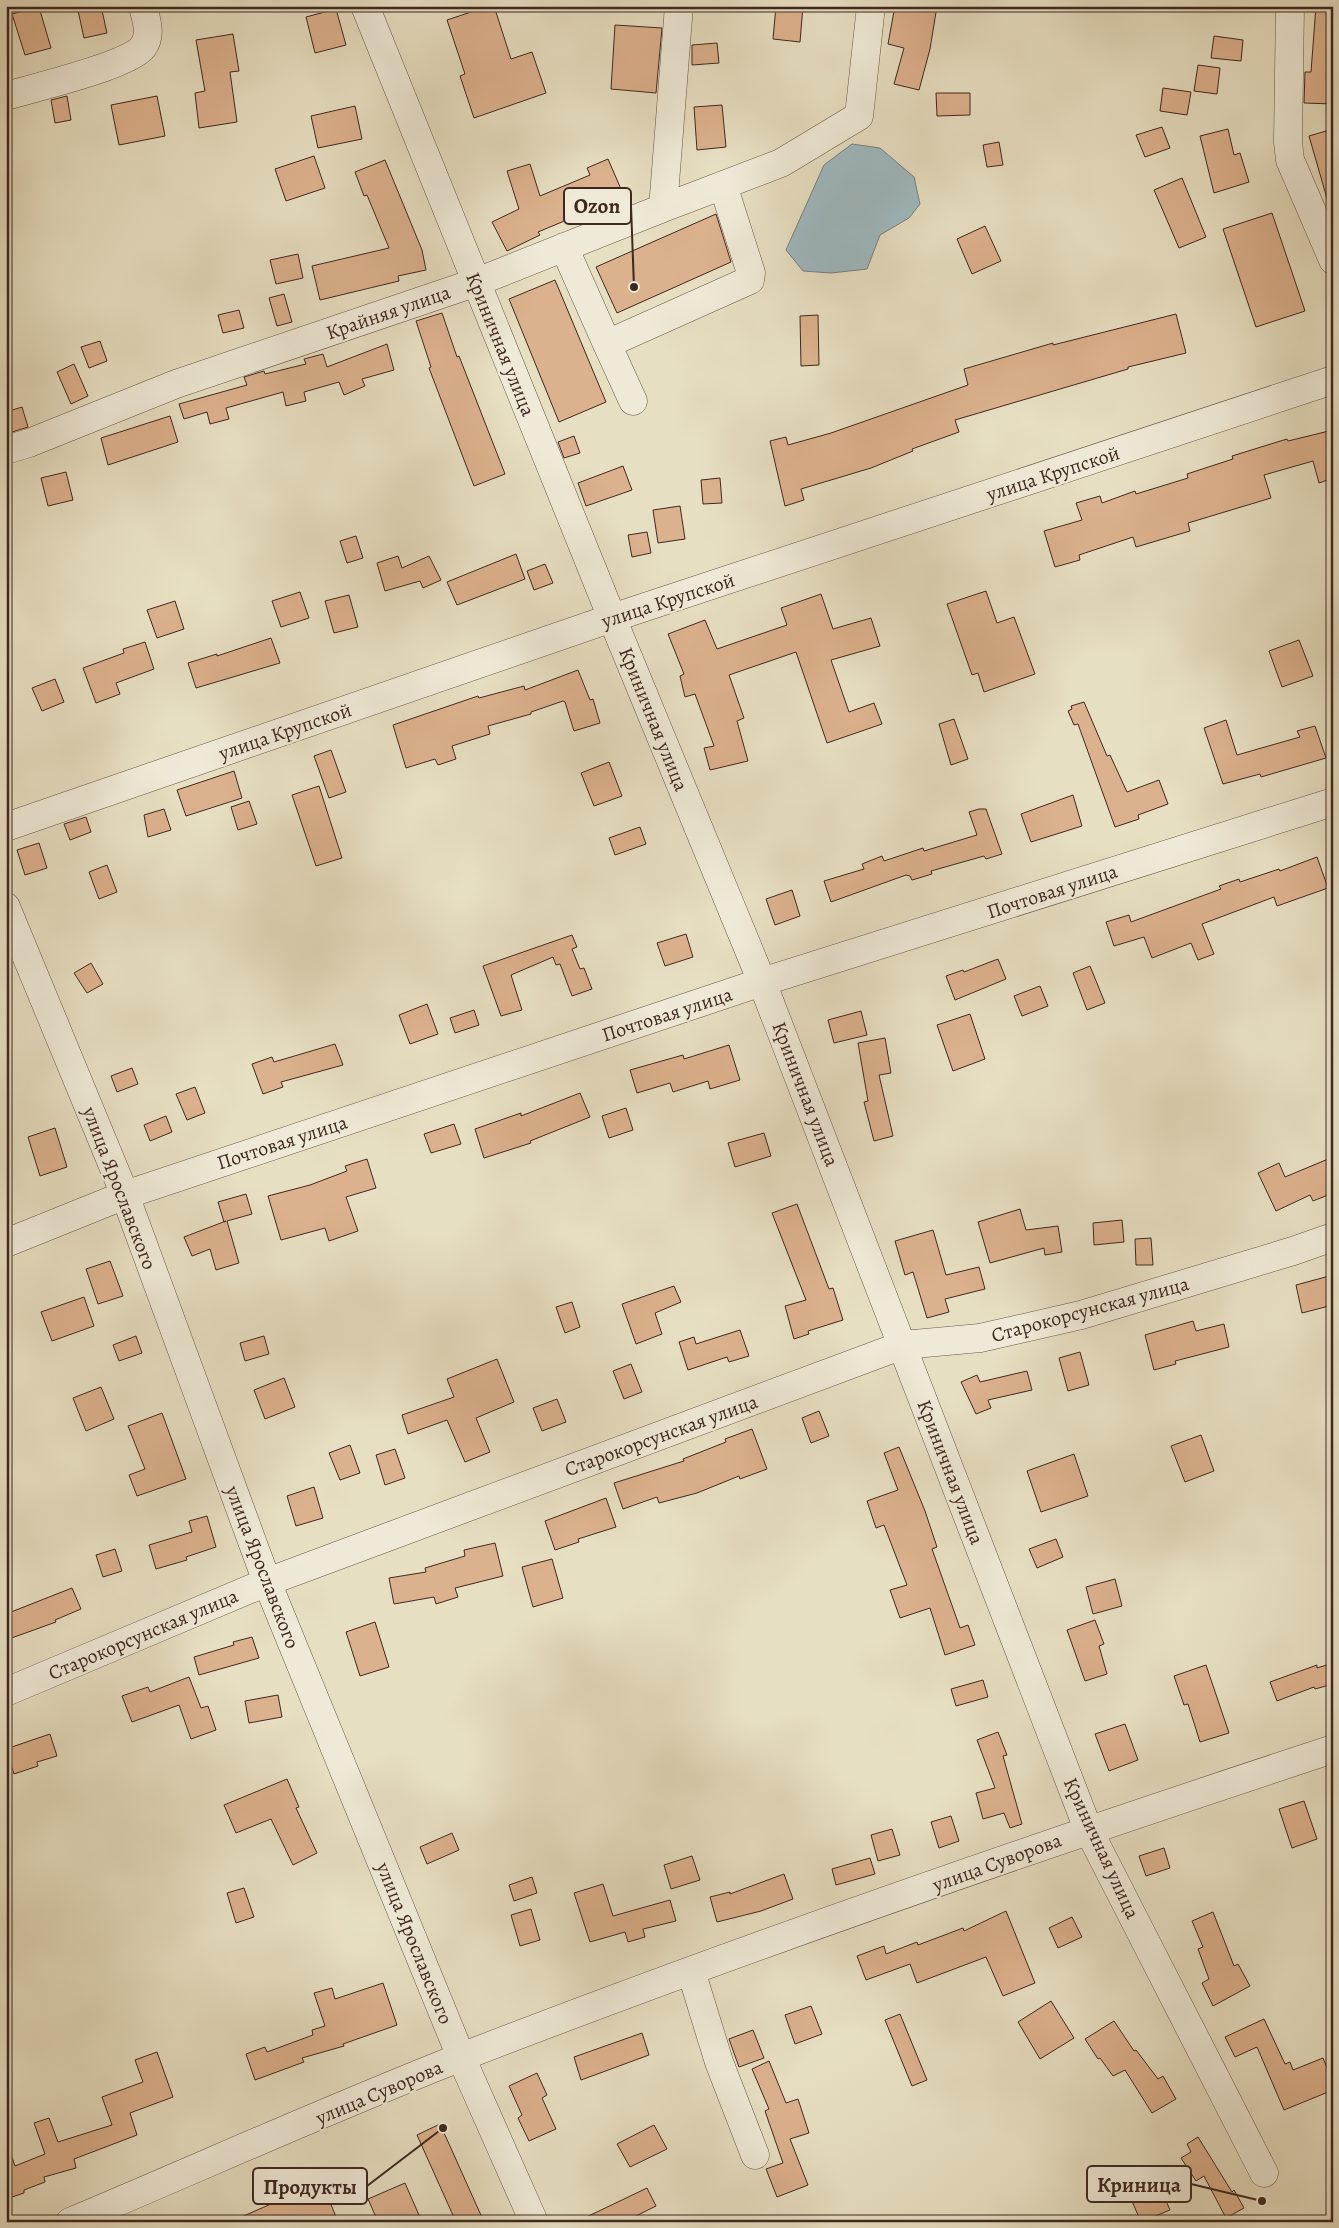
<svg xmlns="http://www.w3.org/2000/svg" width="1339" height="2228" font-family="Alegreya,serif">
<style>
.water{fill:#9eb9c0;stroke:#787f80}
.building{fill:#dcb18d;stroke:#3f2820}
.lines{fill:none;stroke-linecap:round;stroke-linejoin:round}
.minor-casing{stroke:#695648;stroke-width:29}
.minor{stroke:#efead7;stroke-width:28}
.labels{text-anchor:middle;stroke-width:4.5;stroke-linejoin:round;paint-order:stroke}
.street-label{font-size:20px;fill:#3f2820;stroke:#efead7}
.leader{fill:none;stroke:#3f2820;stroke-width:2}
.callout-dot{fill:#3f2820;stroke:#efead7;stroke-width:2}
.callout{fill:#efead7;stroke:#3f2820;stroke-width:2}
.callout-label{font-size:21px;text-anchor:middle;font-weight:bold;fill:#3f2820}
</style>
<rect width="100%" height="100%" fill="#e7dfc2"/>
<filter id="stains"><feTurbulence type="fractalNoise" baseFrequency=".004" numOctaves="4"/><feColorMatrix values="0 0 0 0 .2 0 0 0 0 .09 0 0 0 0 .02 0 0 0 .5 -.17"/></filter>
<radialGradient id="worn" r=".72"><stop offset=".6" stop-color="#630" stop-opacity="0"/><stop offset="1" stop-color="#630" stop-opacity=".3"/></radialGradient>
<path class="water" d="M852,144L880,148L914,177L920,204L909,218L880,235L867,269L831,273L803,271L786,250L824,165Z"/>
<path class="building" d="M77,6H101L107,33L84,38Z
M489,6H494L511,59L532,52L546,93L474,118L460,76L465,74L447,20Z
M776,6H803L800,42L773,39Z
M895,6H937L930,49L919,90L894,84L904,48L888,44Z
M1316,6H1333V104L1304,103L1305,72H1311Z
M39,7L51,48L25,55L12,14Z
M336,9L346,45L315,53L306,17Z
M615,25L662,28L656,93L611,89Z
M233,34L239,71L230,72L237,122L199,128L195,93L205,91L196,40Z
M1214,36L1243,40L1241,61L1211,58Z
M717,43L719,63L692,65V45Z
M1198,65L1220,68L1217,94L1194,91Z
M1163,88L1191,92L1187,115L1160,111Z
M936,93H970V115L937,116Z
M67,96L71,120L55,123L51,100Z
M157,96L165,136L119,145L111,105Z
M722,105L726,147L697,150L694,107Z
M355,106L362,139L318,148L311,116Z
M1162,127L1170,148L1145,157L1136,135Z
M1228,129L1234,155L1240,153L1249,182L1214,193L1200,136Z
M1333,129V202H1328L1309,136Z
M999,142L1003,165L987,167L983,145Z
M314,156L325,188L286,201L275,169Z
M608,159L624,196L538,232L540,235L507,251L492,222L519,209L507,171L530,164L540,196L590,175L587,168Z
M385,160L422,250L426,270L398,276L399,281L320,300L312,266L389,248L367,195L364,196L355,172Z
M1182,178L1206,237L1179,248L1154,190Z
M1272,213L1305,311L1256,327L1223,229Z
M716,214L731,262L617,313L596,267Z
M985,226L1001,261L972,274L957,239Z
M298,254L303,278L276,284L270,260Z
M555,280L606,402L559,422L509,299Z
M284,294L292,322L277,326L269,298Z
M239,310L244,328L223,333L218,315Z
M442,313L457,357L459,356L505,474L474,486L429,368L431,367L416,321Z
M1176,314L1186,353L1128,367V369L955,420L959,432L912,449L913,451L871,468L801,489L804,500L785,506L770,441L786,437L788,445L831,433L968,385L964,369L1053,343V345Z
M818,315L819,365L801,366L800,316Z
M100,341L107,361L89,368L81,347Z
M387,344L394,370L362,379L365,386L344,395L339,382L304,392L306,401L286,406L283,392L226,408L229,419L210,424L207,412L184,419L179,404L247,385L244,377L264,371L265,374L306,364L304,359L323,354L327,367Z
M74,364L88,396L71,404L57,372Z
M22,407L28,427L6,434V412Z
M170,416L178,442L108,465L101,438Z
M1333,430V478L1319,483L1313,461L1264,475L1271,498L1188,523L1190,531L1136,547L1133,537L1079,555L1080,560L1055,567L1044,531L1082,520L1076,503L1100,496L1102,503L1135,491L1136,494L1188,478L1187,474L1233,459L1232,456L1287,439L1288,441Z
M574,436L580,453L564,458L558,442Z
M623,466L632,490L586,506L578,483Z
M66,472L73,500L48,506L41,478Z
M720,478L722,503L703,504L701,480Z
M680,506L685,539L658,543L653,510Z
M647,532L651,553L632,557L628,535Z
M356,536L363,558L347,563L340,541Z
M516,554L525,579L457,605L447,582Z
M398,556L402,568L429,556L441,580L423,588L420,581L385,591L377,563Z
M545,564L553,583L534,590L527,571Z
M986,591L997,623L1014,617L1035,674L984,692L978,673L972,675L947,604Z
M300,592L309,618L281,627L272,601Z
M821,594L833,629L871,618L880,646L831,660L849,712L874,703L882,724L827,743L796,652L729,675L744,718L737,721L748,761L710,770L704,748L714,746L695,694L685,697L680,676L684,674L668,634L705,620L717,649L787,625L781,608Z
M349,595L358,627L334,633L325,601Z
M175,601L184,629L157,638L147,610Z
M271,638L280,663L196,688L188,663L217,654V656Z
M1299,640L1313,676L1282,687L1269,651Z
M145,642L154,669L116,683L120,694L96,703L83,668L124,653L123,649Z
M578,670L590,700L593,699L600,723L574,731L565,702L563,701L531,712V714L488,726L490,734L452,746L456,759L438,765L435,759L406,768L393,725L478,696L479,698L524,686L525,690Z
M55,679L64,702L42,711L32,688Z
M1084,702L1107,756L1110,755L1127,792L1159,780L1168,804L1138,815L1139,819L1115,827L1078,724L1074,725L1068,711L1072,709L1071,706Z
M954,719L968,759L951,765L939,724Z
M1226,720L1237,755L1300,737L1297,731L1315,726L1326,758L1261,777L1260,774L1223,784L1204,728Z
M331,750L346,792L329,798L314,756Z
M609,762L622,796L594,806L581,773Z
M234,771L242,798L186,816L177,790Z
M319,786L342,858L316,866L292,795Z
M1073,795L1082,826L1031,842L1021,814Z
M249,801L257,824L238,830L231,807Z
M164,809L171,830L148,837L144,815Z
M979,809H986L1002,854L986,859L984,856L931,871L932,874L912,880L910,876L906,875L831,902L824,881L864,869L862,864L882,856L884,861L923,848L924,851L977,835L969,812Z
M86,817L91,832L70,840L64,824Z
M640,827L646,844L615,855L609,838Z
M39,843L47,868L25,875L17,850Z
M1317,857L1328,888L1277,906L1274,897L1202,924L1214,954L1198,960L1191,943L1152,958L1144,937L1114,946L1106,922L1129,915L1131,922L1221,889L1219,886L1239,879L1240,882L1279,869L1280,871Z
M107,865L117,892L99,899L89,872Z
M792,890L800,916L775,925L766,899Z
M686,934L693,957L665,966L657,943Z
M572,935L577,947L572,949L580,969L584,968L592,989L572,996L560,964L556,965L553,957L511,975L522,1010L501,1016L483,966Z
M998,959L1006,979L955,1000L946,976L963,970L964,972Z
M91,963L103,984L87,993L74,973Z
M1090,966L1105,1003L1087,1010L1073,973Z
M1040,986L1048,1006L1022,1016L1014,996Z
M427,1004L438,1034L410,1044L399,1015Z
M474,1010L479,1025L455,1033L450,1018Z
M861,1011L867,1035L834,1043L828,1020Z
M970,1014L985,1059L953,1071L937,1025Z
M885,1038L891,1073L879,1075L893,1136L874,1141L864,1102L868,1101L858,1043Z
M335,1044L343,1065L281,1082L283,1087L263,1094L252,1064L272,1057L274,1062Z
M729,1045L740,1080L710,1089L708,1081L673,1092L670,1083L637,1093L630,1070L683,1055L684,1059Z
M132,1068L138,1084L117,1092L111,1076Z
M195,1087L205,1113L187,1120L176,1094Z
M580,1093L590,1117L530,1141L531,1143L484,1158L475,1129L521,1113V1116Z
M626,1108L633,1130L609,1138L602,1116Z
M166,1116L172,1132L150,1141L144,1125Z
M454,1124L461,1144L431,1153L424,1134Z
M55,1128L67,1167L40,1176L28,1137Z
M764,1133L771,1156L735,1167L728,1143Z
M1333,1157V1193L1313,1201L1310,1195L1276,1211L1258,1173L1279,1163L1285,1177Z
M367,1159L376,1188L346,1197L358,1231L329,1241L325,1228L281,1240L268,1196L310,1185L347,1171L345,1166Z
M246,1194L252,1214L227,1221L239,1263L216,1270L210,1249L192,1256L184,1237L226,1221L224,1222L218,1202Z
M797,1204L829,1289L833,1288L843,1320L808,1331L809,1334L794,1339L785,1306L806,1300L772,1213Z
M1020,1209L1026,1230L1058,1226L1062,1252L1045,1255L1044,1248L990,1263L978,1222Z
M1122,1220L1124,1242L1094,1245L1093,1223Z
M933,1230L946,1275L979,1267L985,1289L945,1299L949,1312L927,1318L913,1272L905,1275L895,1241Z
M1151,1238L1153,1265H1136L1135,1239Z
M110,1261L123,1296L98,1304L86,1269Z
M1333,1275V1305L1302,1313L1296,1285Z
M674,1286L681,1302L655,1313L662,1334L636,1344L622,1304Z
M84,1297L94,1326L52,1341L41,1312Z
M572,1302L580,1327L565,1333L556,1307Z
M1193,1321L1196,1331L1224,1324L1229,1347L1175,1361L1176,1364L1154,1370L1145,1335Z
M740,1330L749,1356L729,1362L727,1357L688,1370L679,1342L694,1337L696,1344Z
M136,1336L142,1353L119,1361L113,1345Z
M264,1336L269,1354L245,1361L240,1343Z
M1080,1352L1089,1385L1068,1391L1059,1358Z
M497,1359L514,1402L476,1418L490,1452L465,1462L447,1420L408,1434L402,1415L454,1397L447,1379Z
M631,1364L642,1392L624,1399L613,1371Z
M1027,1371L1032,1390L988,1400L991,1408L976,1414L961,1382L977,1375L980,1382Z
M284,1378L295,1407L265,1419L254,1390Z
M101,1387L114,1419L86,1431L73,1398Z
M557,1399L566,1422L542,1431L533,1408Z
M819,1411L829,1436L811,1443L802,1418Z
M162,1413L186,1479L137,1496L129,1475L145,1469L128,1426Z
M752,1429L767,1469L740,1479L739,1476L697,1493L659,1503L657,1497L623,1509L614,1483L684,1461L683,1459L726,1442L725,1439Z
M1201,1435L1214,1471L1185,1482L1171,1446Z
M350,1445L360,1473L340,1480L329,1453Z
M899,1447L925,1511L937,1547L932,1549L960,1628L968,1625L975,1645L945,1655L930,1608L900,1618L890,1590L907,1585L884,1525L876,1528L867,1501L898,1490L884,1453Z
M395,1449L405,1478L385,1485L376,1455Z
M1074,1454L1088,1496L1041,1512L1027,1471Z
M314,1487L323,1518L296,1526L287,1496Z
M606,1498L616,1527L578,1539L579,1542L555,1550L545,1521Z
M207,1516L216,1547L186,1557L187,1560L156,1569L149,1545L192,1532L189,1521Z
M1056,1539L1063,1557L1037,1568L1029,1549Z
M495,1543L503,1576L455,1588L458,1597L436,1604L434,1597L394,1604L389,1578L426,1572L425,1568L465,1556L464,1550Z
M115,1549L122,1571L103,1577L96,1555Z
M552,1559L563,1598L533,1607L522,1567Z
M1115,1579L1122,1606L1093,1614L1086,1587Z
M72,1588L81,1609L55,1620L56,1622L6,1640V1614Z
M1095,1620L1104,1644L1099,1646L1107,1674L1085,1681L1067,1630Z
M375,1622L389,1667L360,1676L346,1632Z
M252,1637L259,1658L199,1675L194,1657L234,1645L233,1642Z
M1333,1663V1684L1315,1689L1314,1687L1277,1701L1270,1682L1317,1665V1668Z
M1206,1665L1229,1733L1200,1742L1188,1704L1184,1705L1174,1676Z
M189,1677L201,1708L208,1706L216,1730L191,1739L179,1705L132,1722L122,1696L148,1687L150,1692Z
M983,1680L988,1697L956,1706L951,1689Z
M278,1695L282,1717L249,1723L245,1701Z
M1125,1724L1138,1760L1109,1771L1095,1734Z
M998,1732L1007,1755L1003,1756L1022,1824L1010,1828L1004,1813L983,1819L976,1793L995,1788L977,1740Z
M50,1734L57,1756L37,1762L38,1766L14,1774L6,1749Z
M287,1779L299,1807L296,1808L317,1853L293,1865L271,1819L236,1833L224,1805Z
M1304,1801L1317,1839L1292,1848L1279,1809Z
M951,1816L959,1841L939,1848L931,1822Z
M892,1829L900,1855L878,1861L871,1835Z
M452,1833L459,1850L427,1864L420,1847Z
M1164,1848L1170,1868L1146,1876L1139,1856Z
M692,1856L700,1880L671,1889L664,1865Z
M870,1858L875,1874L836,1885L832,1869Z
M784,1874L793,1899L761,1911L717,1922L710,1897L730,1892V1894Z
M532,1877L537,1893L514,1901L509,1885Z
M603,1884L613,1916L670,1900L676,1921L643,1929L645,1937L628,1942L625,1932L590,1942L574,1893Z
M244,1888L254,1917L236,1923L227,1893Z
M531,1909L540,1940L520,1946L511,1915Z
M1006,1911L1035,1983L1003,1996L986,1957L917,1983L910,1964L866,1980L857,1956L884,1946L886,1954L917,1942L918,1945L963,1928L964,1931Z
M1213,1912L1234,1966L1238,1964L1250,1986L1213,2006L1202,1983L1209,1979L1198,1949L1203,1947L1192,1921Z
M1072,1917L1082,1937L1058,1948L1049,1928Z
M383,1983L397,2025L343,2044L344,2046L302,2058L304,2062L255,2080L246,2054L265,2047L267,2052L313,2035L312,2030L325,2026L314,1993L332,1988L335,1999Z
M1051,2001L1074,2038L1040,2059L1018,2022Z
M811,2006L822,2034L795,2044L785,2015Z
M900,2014L927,2080L912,2086L885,2020Z
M1264,2019L1285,2064L1290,2062L1293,2070L1323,2058L1333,2082V2090L1284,2110L1257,2047L1235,2057L1225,2037Z
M1114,2021L1134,2051L1136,2050L1158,2079L1163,2076L1176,2099L1152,2113L1125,2070L1113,2076L1100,2058L1098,2059L1085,2039Z
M753,2030L764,2058L739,2067L729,2039Z
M642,2033L649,2055L581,2080L574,2057Z
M157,2052L173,2097L130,2113L137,2135L74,2159L76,2168L44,2177L45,2182L24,2190V2193L6,2199V2149L9,2148L15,2166L45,2154L34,2123L49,2118L58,2142L112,2125L102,2097L143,2082L135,2060Z
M769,2061L786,2103L798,2099L809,2133L790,2139L808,2185L777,2197L766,2169L783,2163L765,2111L769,2109L752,2069Z
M537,2073L547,2095L542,2098L556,2129L529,2141L518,2118L522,2115L509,2086Z
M440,2124L454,2155L484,2222H456L417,2135Z
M654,2125L667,2149L630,2167L617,2144Z
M1198,2137L1232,2192L1234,2190L1244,2208L1226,2218L1204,2176L1196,2181L1181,2158L1191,2152L1187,2144Z
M333,2169L344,2196L330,2202L338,2222H230L305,2189L302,2182Z
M1157,2180L1170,2210L1141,2222L1128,2192Z
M405,2183L422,2222H378L368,2199Z
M647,2188L656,2206L624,2222H576Z"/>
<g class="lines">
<defs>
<path id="minor" d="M365,6L612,618L762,982L1088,1829L1264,2173
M1290,6L1288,142L1290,160L1333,260
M6,96C33,88 128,66 143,47C152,35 146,19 143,6
M663,208L781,163L859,116L871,6
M564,247L607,344L750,280L751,273L723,185
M607,344L633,401
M6,450L29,443L176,384L477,282L663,208L679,6
M6,827L612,618L1333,380
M6,907L125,1195L267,1582L461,2057L534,2222
M6,1243L125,1195L762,982L1333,802
M6,1692L267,1582L903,1345L980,1338L1081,1315L1293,1251L1333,1237
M691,1971L719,2062L755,2155
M70,2222C201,2167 331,2108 464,2056C750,1945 1041,1845 1333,1749"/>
</defs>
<use href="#minor" class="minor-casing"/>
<use href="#minor" class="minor"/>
</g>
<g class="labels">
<g class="street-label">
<text transform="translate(388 312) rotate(-19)" y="7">Крайняя улица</text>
<text transform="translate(501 344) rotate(68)" y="7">Криничная улица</text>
<text transform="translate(1053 473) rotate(-18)" y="7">улица Крупской</text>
<text transform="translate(668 600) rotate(-18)" y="7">улица Крупской</text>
<text transform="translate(654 719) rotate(68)" y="7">Криничная улица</text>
<text transform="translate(285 731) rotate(-19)" y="7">улица Крупской</text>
<text transform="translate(1052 891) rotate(-18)" y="7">Почтовая улица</text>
<text transform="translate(667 1014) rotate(-18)" y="7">Почтовая улица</text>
<text transform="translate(806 1094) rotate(69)" y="7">Криничная улица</text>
<text transform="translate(282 1142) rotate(-18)" y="7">Почтовая улица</text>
<text transform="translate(120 1188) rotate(69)" y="7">улица Ярославского</text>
<text transform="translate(1090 1309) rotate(-15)" y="7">Старокорсунская улица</text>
<text transform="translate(661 1435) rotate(-20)" y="7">Старокорсунская улица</text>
<text transform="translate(951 1472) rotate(69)" y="7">Криничная улица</text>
<text transform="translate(263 1567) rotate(69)" y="7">улица Ярославского</text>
<text transform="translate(143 1634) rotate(-23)" y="7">Старокорсунская улица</text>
<text transform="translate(1102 1848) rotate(65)" y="7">Криничная улица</text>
<text transform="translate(997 1862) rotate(-20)" y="7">улица Суворова</text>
<text transform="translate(415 1943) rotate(68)" y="7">улица Ярославского</text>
<text transform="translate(379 2092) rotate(-23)" y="7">улица Суворова</text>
</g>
</g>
<path class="leader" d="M634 287L631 206M1262 2201L1191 2184M443 2128L367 2186"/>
<g class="callout-dot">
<circle cx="634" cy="287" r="5"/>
<circle cx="1262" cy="2201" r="5"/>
<circle cx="443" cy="2128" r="5"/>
</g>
<g class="callout">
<rect x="564" y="188" width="67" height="36" rx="5"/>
<rect x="1087" y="2166" width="104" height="36" rx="5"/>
<rect x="253" y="2168" width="114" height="36" rx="5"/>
</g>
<g class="callout-label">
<text x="597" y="213">Ozon</text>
<text x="1139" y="2192">Криница</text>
<text x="310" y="2194">Продукты</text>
</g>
<rect width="1339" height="2228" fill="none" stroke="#e7dfc2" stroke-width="25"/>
<rect x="8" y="8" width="1324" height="2213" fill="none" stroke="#3f2820" stroke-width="2.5"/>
<rect x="12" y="12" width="1314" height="2203" fill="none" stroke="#3f2820"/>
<rect width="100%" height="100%" filter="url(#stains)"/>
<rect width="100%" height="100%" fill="url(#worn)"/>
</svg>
